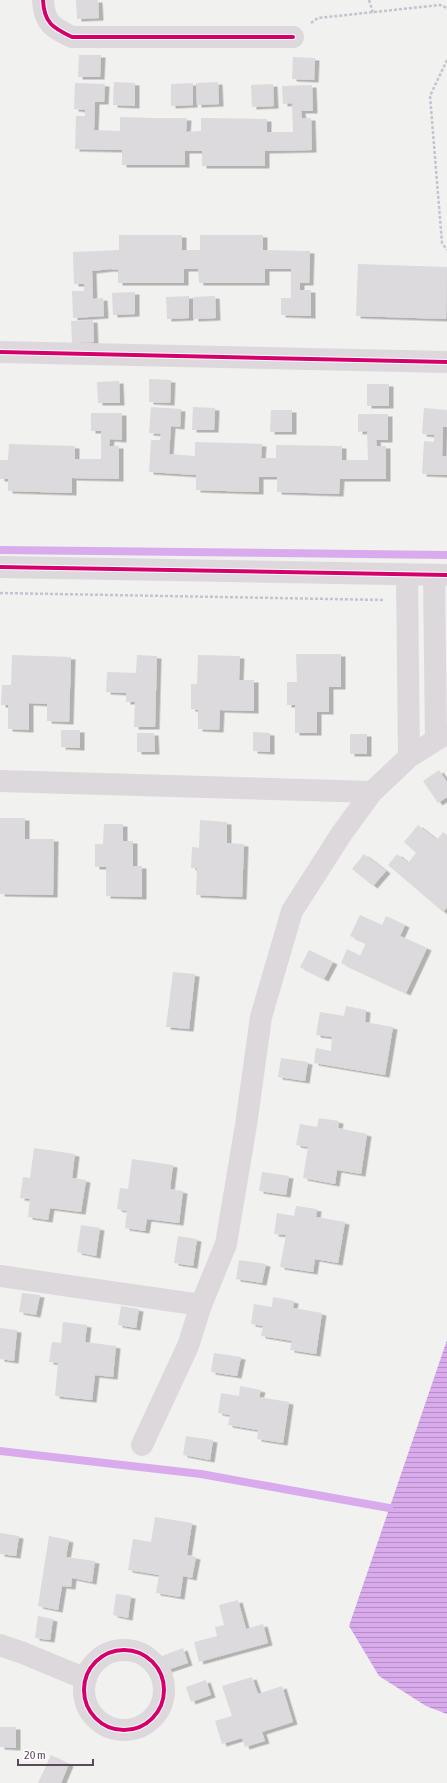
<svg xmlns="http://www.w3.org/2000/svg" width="447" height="1783" font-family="'Asap Condensed',sans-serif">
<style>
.water{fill:url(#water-rules)}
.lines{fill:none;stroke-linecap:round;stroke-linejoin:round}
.stream{stroke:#daabec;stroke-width:8}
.building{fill:#dcdadc;filter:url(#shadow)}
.path{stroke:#c6c2cf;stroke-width:2.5;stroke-dasharray:3 2;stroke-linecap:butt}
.minor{stroke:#ddd8dc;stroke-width:22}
.cycleway-casing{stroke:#fff;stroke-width:6}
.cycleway{stroke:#d6006c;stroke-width:4}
</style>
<defs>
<pattern id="water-rules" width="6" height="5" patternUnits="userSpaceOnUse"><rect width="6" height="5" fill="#daabec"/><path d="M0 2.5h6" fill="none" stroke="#b48dc2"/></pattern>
<filter id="shadow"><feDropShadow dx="4.5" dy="2.5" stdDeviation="0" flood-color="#0004"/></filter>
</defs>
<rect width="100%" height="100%" fill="#f1f1f0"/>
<path class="water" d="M447,1340V1714L426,1706L379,1676L349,1626Z"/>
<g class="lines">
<path class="stream" d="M0,550L447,555
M0,1451L201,1474L389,1508"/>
</g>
<path class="building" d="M76,0H98L99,18L77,19Z
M79,55H101L100,77H78Z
M293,57L315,58L314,80L292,79Z
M114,82L135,83V106L113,105Z
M218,82L219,104L197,105L196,83Z
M75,83L105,84L104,102H95L94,130L120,131V117L153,118H187L186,132L201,131V118L267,119V132H293L292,103L283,104L282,86L312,85L313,111H301L302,118H311L312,150L265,151V166H202V151H185V165H122V150L75,149L76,116H85V110L74,109Z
M193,83V105L171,106V84Z
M273,84L274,106L252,107L251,85Z
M119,235H182V250H200V235H263V250L310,251L309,283H300V290H311V316L281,315V298H291V269H265V283H199L198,269H184V283H118V270L110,269L92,271L93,299L103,298L104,316L73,318L72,291H84V284H74L73,252L119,250Z
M358,264L447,267L446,319L356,316Z
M135,292V314L113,315L112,293Z
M189,296V318L167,319L166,297Z
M215,296L216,318L194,319L193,297Z
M93,320L94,342L72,343L71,321Z
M149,379L171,380L170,403L149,402Z
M119,381L120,403H98L97,382Z
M367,384H389V406H367Z
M151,407L181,409L180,427L171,426L169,454L195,456V442L262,444L261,458H276V445L342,446V460H368L367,431L358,432V414H388V440H376L377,446H386V479H340L339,494L277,492V477H259V492L196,490V475L149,472L151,440H160L161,434L149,433Z
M193,407L215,408L214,430H192Z
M424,408L447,410V427H443L442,456H447V475L422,474L424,441L434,442V435L422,434Z
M271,410H292V432H270Z
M91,413H122V440L110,439L109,446H119V479L72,478V493L8,491V479H0V460H8L9,444L75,446V459H101V431H91Z
M296,654H341V687H329V712H317V733H295V705H287V682H297Z
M12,655L71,657L69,722L47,721V704L29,703V730L8,729V705H1L2,685H11Z
M137,655L157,656L155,727H134L135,702H126V693L106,692L107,672L136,673Z
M198,655L240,656L239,680H254V711L220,710L219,730L198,729V710L191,709V684H197Z
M61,730H80V748L61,747Z
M253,732L270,733V752L253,751Z
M137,733H154L155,752H137Z
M350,734H367V754H350Z
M439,770L447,782V797L438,803L423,781Z
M0,818H25V839H54L53,895L0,894Z
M200,820L227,822V843L244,844L242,897L196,895L197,868H191L192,847L199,848Z
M104,824H123V841H133V866H142V897L106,896V867H95V844H103Z
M418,825L437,840L443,832L447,835V907L443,912L388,865L397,854L408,863L416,853L404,842Z
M364,854L386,871L373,886L352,869Z
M360,915L382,925L386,916L405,925L400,936L427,948L406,993L341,963L347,949L360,956L366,943L350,936Z
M309,950L333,962L324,979L300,967Z
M173,972L195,974L189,1029L166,1027Z
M346,1006L366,1010L365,1022L393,1027L385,1075L314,1063L316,1048L331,1051L332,1037L316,1035L320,1012L344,1016Z
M281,1058L308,1062L305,1081L278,1077Z
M319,1118L339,1121L338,1128L367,1134L361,1174L337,1170L335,1184L303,1178L308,1147L296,1145L300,1124L317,1127Z
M34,1148L75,1154L72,1178L86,1180L81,1212L50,1208L48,1220L28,1217L30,1199L20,1198L23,1177L30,1178Z
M132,1159L173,1165L170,1189L183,1191L179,1223L147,1219L145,1231L125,1228L127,1211L117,1209L120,1188L128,1189Z
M262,1172L289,1176L286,1195L259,1191Z
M296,1206L317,1209L316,1217L345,1222L338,1263L315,1259L313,1272L280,1267L286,1235L274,1234L277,1213L294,1216Z
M81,1225L100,1228L96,1256L77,1252Z
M178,1236L197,1239L193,1266L174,1263Z
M239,1260L266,1264L262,1283L236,1279Z
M22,1293L40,1295L36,1315L19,1312Z
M273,1297L294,1301L293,1308L322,1313L316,1354L290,1350L292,1341L261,1336L263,1326L251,1324L254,1304L272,1307Z
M121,1306L139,1309L136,1328L118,1325Z
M63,1322L87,1325L85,1342L116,1346L113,1377L95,1375L92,1400L55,1396L58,1363L49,1362L52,1342L61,1343Z
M0,1328L17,1330L14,1361L0,1359Z
M214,1353L241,1357L237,1376L211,1372Z
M240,1386L261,1390L259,1397L289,1402L283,1443L257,1439L258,1430L228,1425L230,1415L218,1413L221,1393L239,1396Z
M186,1436L213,1440L210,1460L183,1455Z
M155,1517L192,1523L187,1555L196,1557L192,1578L183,1576L180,1597L156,1593L159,1575L128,1570L133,1539L151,1542Z
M0,1533L19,1536L16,1556L0,1554Z
M49,1536L69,1540L66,1557L95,1561L92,1582L72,1578L71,1587L62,1586L58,1610L38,1606Z
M116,1594L131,1596L128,1618L113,1615Z
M238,1600L246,1629L263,1624L268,1643L199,1662L194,1642L217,1636L215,1627L224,1625L219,1605Z
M38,1616L53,1619L50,1640L35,1638Z
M183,1648L188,1663L167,1670L162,1656Z
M252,1677L258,1694L282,1686L293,1722L262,1732L265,1741L245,1747L242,1738L222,1744L215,1721L232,1716L222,1686Z
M206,1680L211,1695L191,1702L186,1687Z
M0,1727H16V1748L0,1747Z
M51,1755L69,1764L61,1783H38Z"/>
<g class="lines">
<path class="path" d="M369,0L373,13
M311,23L318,18L440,5L447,8
M447,60L430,96L442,243L447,250
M0,593L385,600"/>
<path class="minor" d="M43,0C44,23 53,28 72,37H293
M0,352L447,362
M0,567L447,575
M407,574L409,757
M434,575L436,740
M0,781L372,792
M0,1276L201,1305
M142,1445L188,1346L201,1305L226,1244L246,1125L261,1017L292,911L342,833L372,792L409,757L447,733
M0,1645L23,1653L86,1679
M84 1690a40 40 0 1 1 80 0a40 40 0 1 1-80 0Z"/>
<defs>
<path id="cycleway" d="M43,0C44,23 53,28 72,37H293
M0,352L447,362
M0,567L447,575
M84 1690a40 40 0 1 1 80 0a40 40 0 1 1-80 0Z"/>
</defs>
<use href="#cycleway" class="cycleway-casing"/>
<use href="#cycleway" class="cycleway"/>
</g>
<path d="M18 1759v6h75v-6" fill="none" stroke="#5c485c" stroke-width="2"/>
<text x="24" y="1759" font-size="12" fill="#5c485c" stroke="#ffffff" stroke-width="3" paint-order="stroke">20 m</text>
</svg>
